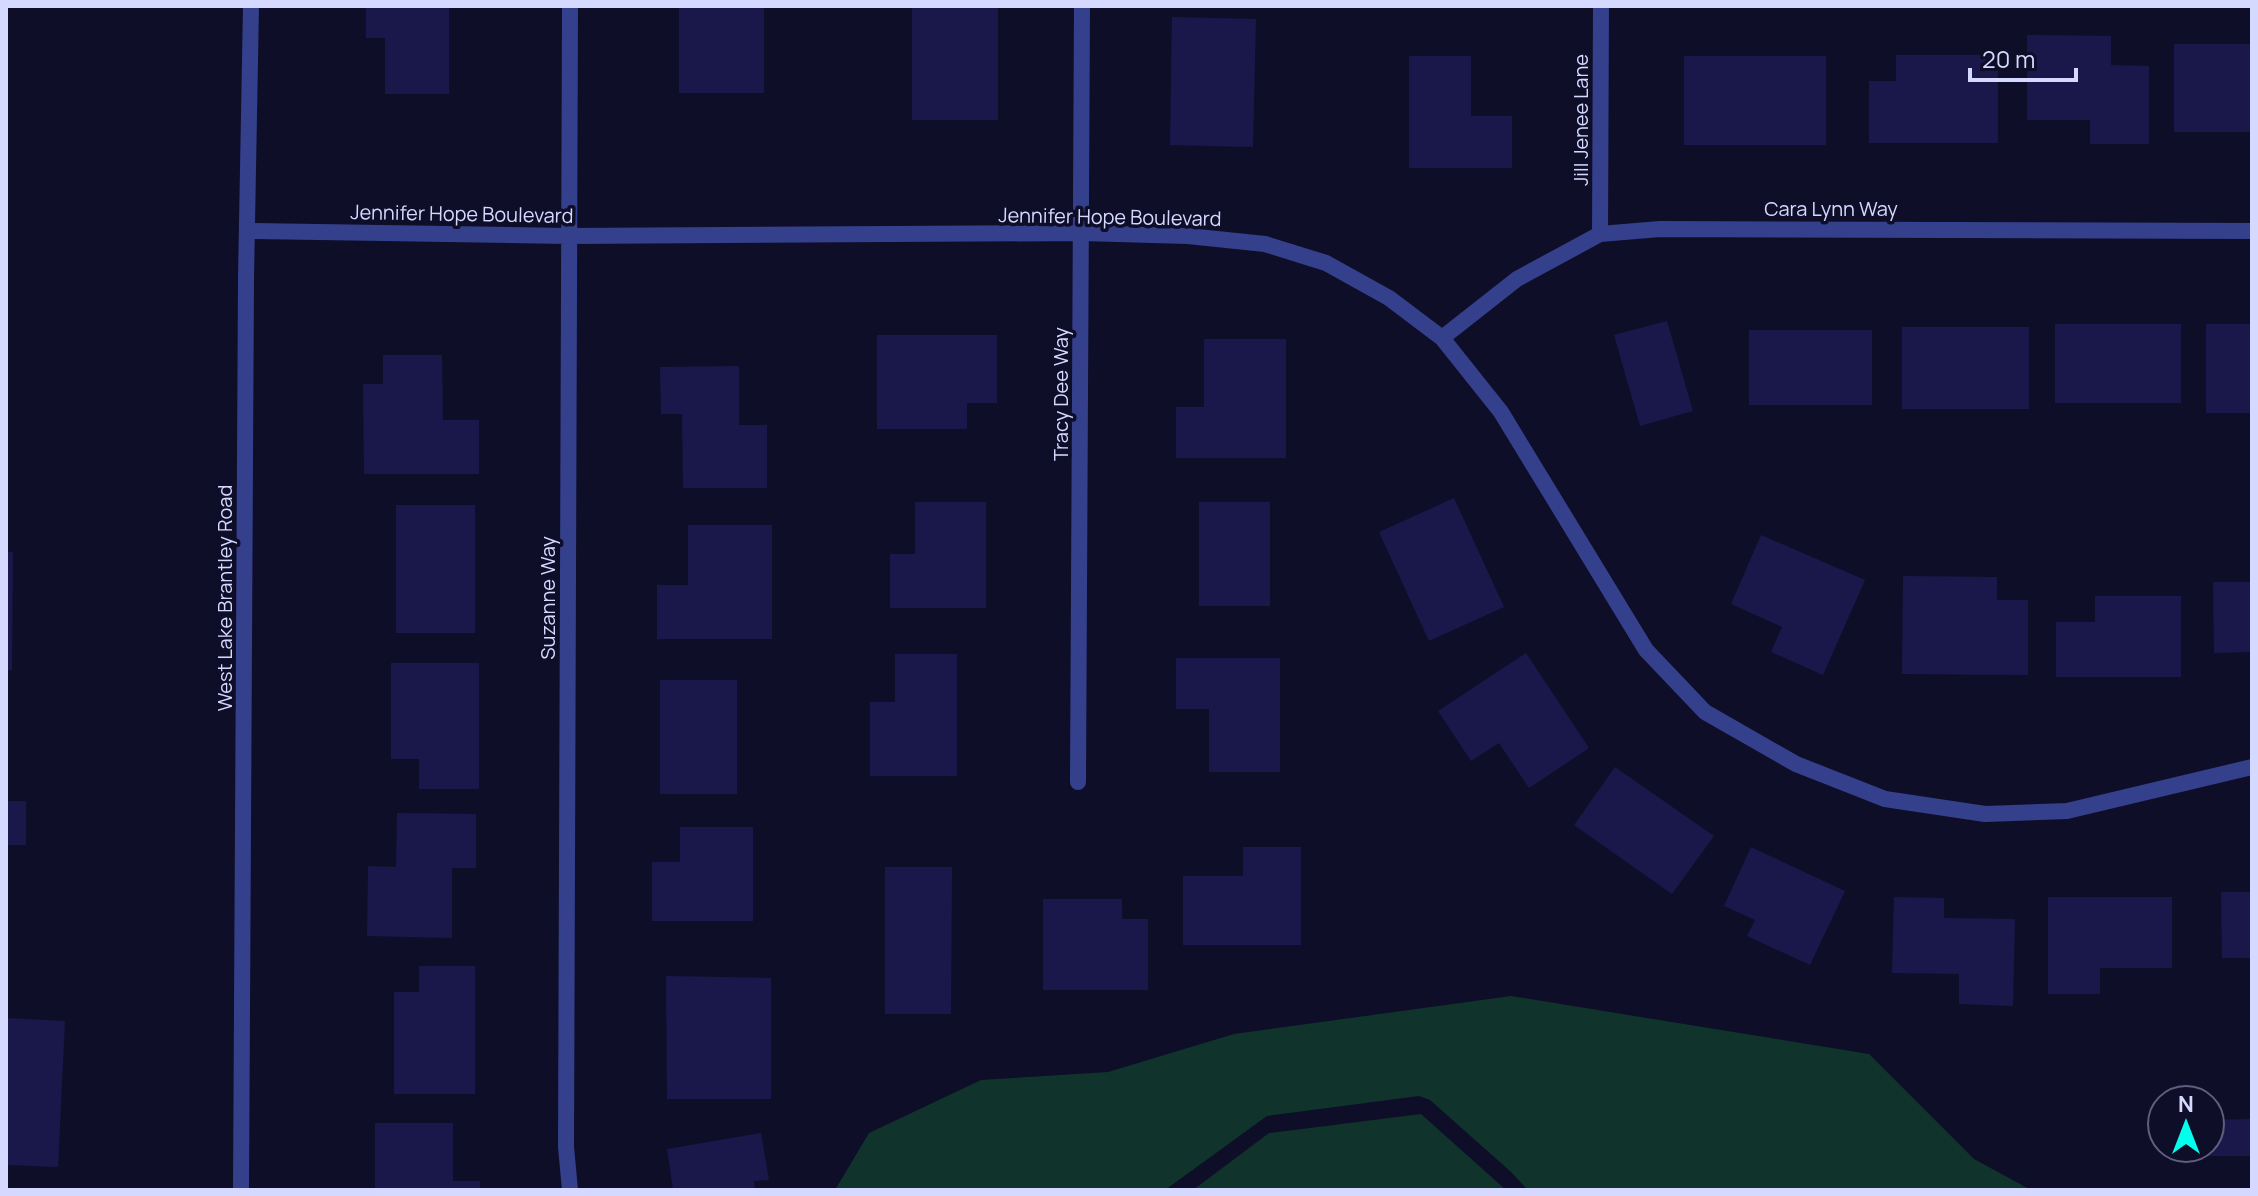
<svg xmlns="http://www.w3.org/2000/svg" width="2258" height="1196" font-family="Manrope,sans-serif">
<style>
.green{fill:#10332c}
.building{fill:#1a184b}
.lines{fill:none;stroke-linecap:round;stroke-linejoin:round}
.minor{stroke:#35408c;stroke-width:16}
.tertiary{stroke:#35408c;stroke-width:16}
.labels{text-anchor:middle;stroke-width:7;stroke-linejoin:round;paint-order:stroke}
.street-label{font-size:20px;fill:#d5d8ff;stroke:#0e0e29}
</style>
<rect width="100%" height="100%" fill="#0e0e29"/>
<path class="green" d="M1511,996L1869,1054L1974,1159L2031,1190H1528L1510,1171L1430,1100L1419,1096L1267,1116L1165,1190H835L869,1133L981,1080L1108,1072L1234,1034Z
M1421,1114L1506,1190H1193L1269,1133Z"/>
<path class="building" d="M366,6H449V94H385V38H366Z
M679,6H764V93H679Z
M912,6H998V120H912Z
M1172,17L1256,19L1253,147L1170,145Z
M2027,35L2111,36V65L2149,66V144H2090V120H2027Z
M2174,44H2252V132H2174Z
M1896,55H1998V143H1869V81H1896Z
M1409,56H1471V116H1512V168H1409Z
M1684,56H1826V145H1684Z
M1667,321L1693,411L1640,426L1614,335Z
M2055,324H2181V403H2055Z
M2206,324H2252V413H2206Z
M1902,327H2029V409H1902Z
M1749,330H1872V405H1749Z
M877,335H997V403H967V429H877Z
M1204,339H1286V458H1176V407H1204Z
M383,355H442L443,420H479V474H364L363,384H383Z
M739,366V425H767V488H683L682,414H661L660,367Z
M1454,498L1504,607L1429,641L1379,532Z
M915,502H986V608H890V554H915Z
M1199,502H1270V606H1199Z
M396,505H475V633H396Z
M688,525H772V639H657V585H688Z
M1761,535L1865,580L1823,675L1771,652L1782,627L1731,604Z
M6,552H13L12,670H6Z
M1903,576L1997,577V600H2028V675L1902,674Z
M2213,582H2252V652L2214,653Z
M2095,596H2181V677H2056V622H2095Z
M1526,653L1589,748L1529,788L1499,743L1471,761L1438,711Z
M895,654H957V776H870V702H895Z
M1176,658H1280V772H1209V709H1176Z
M391,663H479V789H419V759H391Z
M660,680H737V794H660Z
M1615,767L1714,836L1672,894L1574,825Z
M6,801H26V845H6Z
M397,813L476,814V868H452V938L367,936L368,866L396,867Z
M680,827H753V921H652V862H680Z
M1243,847H1301V945H1183V876H1243Z
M1751,847L1845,891L1810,965L1747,936L1755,920L1724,906Z
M885,867H952L951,1014H885Z
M2221,892H2252V958H2222Z
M1894,897L1944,898V918L2015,919L2013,1006L1959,1004V974L1892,973Z
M2048,897H2172V968H2100V994H2048Z
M1043,899H1122V919H1148V990H1043Z
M419,966H475V1094H394V992H419Z
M666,976L771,978V1099H667Z
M6,1018L65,1021L58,1167L6,1165Z
M2252,1119V1156H2190V1148H2210V1120Z
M375,1123H453V1181H480V1190H375Z
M761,1133L769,1180L754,1181L755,1190H673L667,1149Z"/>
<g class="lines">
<path class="minor" d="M570,6L566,1147L570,1190
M247,231L569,236L1082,233L1188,236L1265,244L1326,263L1389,298L1442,338L1501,412L1646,650L1705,712L1796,764L1885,799L1985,814L2067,811L2252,767
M1600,234L1601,6
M1442,338L1517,279L1600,234L1660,229L2252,231
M1078,782L1082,6"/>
<path class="tertiary" d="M241,1190L246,278L251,6"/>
</g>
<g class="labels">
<g class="street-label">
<text transform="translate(1581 120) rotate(-90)" y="7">Jill Jenee Lane</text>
<text x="1831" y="216">Cara Lynn Way</text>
<text transform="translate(462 214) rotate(1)" y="7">Jennifer Hope Boulevard</text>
<text transform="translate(1110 217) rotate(1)" y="7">Jennifer Hope Boulevard</text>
<text transform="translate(1061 394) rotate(-90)" y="7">Tracy Dee Way</text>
<text transform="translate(225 598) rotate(-90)" y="7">West Lake Brantley Road</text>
<text transform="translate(548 598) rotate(-90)" y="7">Suzanne Way</text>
</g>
</g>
<rect width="2258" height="1196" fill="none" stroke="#d5d8ff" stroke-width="16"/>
<g transform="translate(2186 1124)"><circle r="38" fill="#0e0e29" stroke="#5e5f7f" stroke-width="2"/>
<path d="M0-6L14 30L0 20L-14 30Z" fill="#01ffed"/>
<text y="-12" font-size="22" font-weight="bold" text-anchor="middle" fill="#d5d8ff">N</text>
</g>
<path d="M1970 68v12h106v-12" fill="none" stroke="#d5d8ff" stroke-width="4"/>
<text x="1982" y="68" font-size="24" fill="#d5d8ff" stroke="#0e0e29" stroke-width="6" paint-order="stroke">20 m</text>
</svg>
